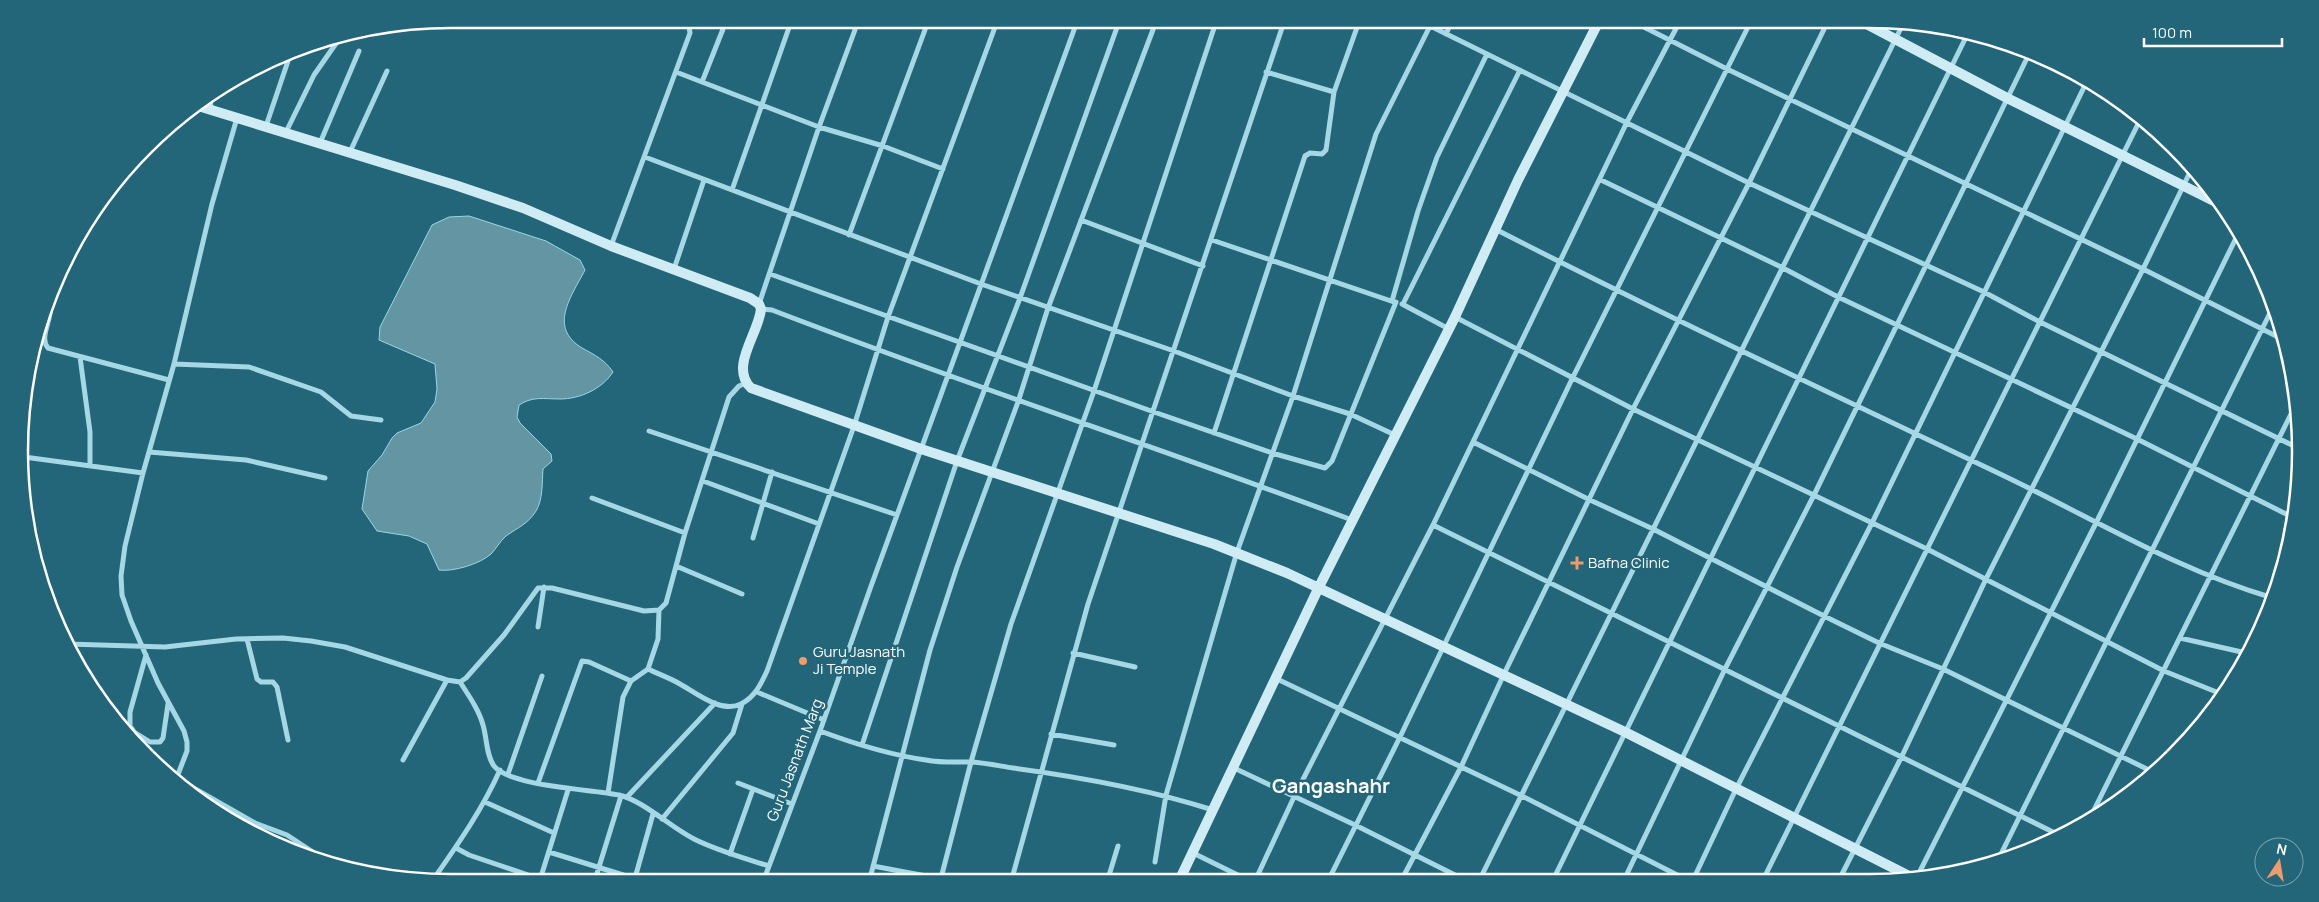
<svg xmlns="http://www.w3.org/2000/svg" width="2319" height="902" font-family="Manrope,sans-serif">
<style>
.water{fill:#6495a3;stroke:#99d7e6}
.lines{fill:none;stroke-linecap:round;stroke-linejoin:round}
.street{stroke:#a5d7e5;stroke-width:5}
.secondary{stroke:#cfecf4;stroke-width:10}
.poi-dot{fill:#f09b68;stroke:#23667a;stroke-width:2}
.labels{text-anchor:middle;stroke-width:5;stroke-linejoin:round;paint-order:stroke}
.poi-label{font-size:15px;fill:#fff;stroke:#23667a;text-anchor:start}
.street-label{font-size:15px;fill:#fff;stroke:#23667a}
.district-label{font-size:20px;font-weight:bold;fill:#fff;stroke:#23667a}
.rim{fill:none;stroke:#fff;stroke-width:2.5}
</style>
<rect width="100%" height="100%" fill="#23667a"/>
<path class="water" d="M469,216L546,241L580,260L585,270C571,297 548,327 582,348C595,355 605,360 613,372C602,389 580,399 560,399C543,399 533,396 519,405L517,417L520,423L551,454L552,461L543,469C542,482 543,500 536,511C528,524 517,528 506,536C500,541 496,549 491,554C480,564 453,572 439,570L427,544L409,536L377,531L362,509L368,471L382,455L392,438L397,433L421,423L435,402L437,389L435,364L379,340L380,327L432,225L449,217Z"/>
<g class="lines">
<path class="street" d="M1416,19L1749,183L1984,292L2038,321L2298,448
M1628,19L1727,69L2143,269L2286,341
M1446,34L1453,19
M676,72L819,127L883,146L943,169
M1266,72L1334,92
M702,82L727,19
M210,95L211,111
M266,126L289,58
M286,132L314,75L337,42
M320,143L359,51
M350,152L387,71
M645,157L981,284L1174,351L1293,396L1350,414L1395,435
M1601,180L1783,268L1838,297L2137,439L2294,518
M732,190L792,19
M1081,220L1203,266
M1495,229C1661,314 1830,393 1998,473C2089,516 2176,570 2273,598
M849,235L929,19
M1212,240L1394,302
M611,246L690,33L689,27L680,19
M674,269L704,180
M770,274L1154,412L1272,453L1325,468L1332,461L1396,302
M47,300C58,312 37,336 48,348L169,380
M1392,301L1418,211L1437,157L1487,54
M759,304L819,127L859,19
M1402,304L1449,329
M1403,304L1520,70
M761,309L772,310C964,384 1160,448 1352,520
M1455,317L1633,409L1927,549L2164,671L2224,695
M35,340L45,341
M80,357L90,432V465
M174,364L249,367L321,392L351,416L381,420
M649,431L897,515
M1214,433L1305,156L1310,153L1322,154L1326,150L1334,92L1360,19
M1473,442L1590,500L1653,529L1824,616L1879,643L1943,669L2155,773
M149,452L246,460L325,478
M24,457L143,473
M703,481L819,524
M592,498L685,533
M1433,525L2059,835
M753,538L772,472
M676,566L742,594
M2283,566L2285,533L2289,515
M538,627L544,587
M2180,638L2246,653
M247,639L257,679L261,682H273L277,687L288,740
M68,644L165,647L236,639L283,638L311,641L345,647L447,680L460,682L466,678L504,635L538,588H552L644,611L659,610L666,603L685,533L729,397L739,386L746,383
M1073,653L1135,667
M146,655L130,712V726L134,732L150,742H160L163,738L168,704
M648,669C658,674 670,678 680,684C696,693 722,714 741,704C755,697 761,684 767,671L854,426L888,317L998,19
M1275,678L1522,796L1687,880
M460,682C469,696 479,710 483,725C487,738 486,755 494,766C511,787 592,789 619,795C644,801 670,827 694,839C718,851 744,858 769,866
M757,692L824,720
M2216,704L2221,694
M820,731C855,744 890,755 926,760C941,763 956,762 972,762C985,763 1000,766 1013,768C1081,777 1148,789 1213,810
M1051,734L1114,745
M862,745L957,461L1020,298L1120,19
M403,760L447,680
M1234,768L1355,825L1467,881
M508,774L542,676
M176,778L255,823L287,835L331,864
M175,782L187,751V742L184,731L158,683L131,621L122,595L121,576L125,546L143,473L174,364L212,204L237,118
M538,783L582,661L589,662L631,681
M738,783L792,804
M608,793L623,697L631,681L648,669L658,639L659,610
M627,797L715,703
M485,802L554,833
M2092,814L2296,404
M662,819L733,733L742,704
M456,848L469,855L540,879
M549,852L649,883
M1193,853L1250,881
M730,854L753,789
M1998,860L2273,307
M1155,862L1166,795L1237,552L1293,396L1376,134L1430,26
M873,866L958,882
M635,878L653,814
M1916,879L2097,521L2239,232
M433,880C458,844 482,810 500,770
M1553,880L1967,35
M1624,880L1725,669L1814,495L2030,52
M1693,880L1736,789L1872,523L2088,79
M1763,880L2141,118
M1839,880L1902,756L1986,579L2143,269L2192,168
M1255,881L1294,797L1433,525L1627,122L1681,19
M1328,881L1400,737L1573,377L1752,19
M1401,881L1461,767L1504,674L1633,409L1749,183L1829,19
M1479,881L1903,24
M763,882L820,731L870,589L1078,19
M869,882L930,650L957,567L1018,402L1048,308L1157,19
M940,882L971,762L1011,624L1094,391L1217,19
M1011,882L1088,604L1285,19
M1107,882L1118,846
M539,883L568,790
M594,883L621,796"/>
<path class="secondary" d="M1857,19L2007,98L2222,205
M195,105L455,185L523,208L611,246L750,298L759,304L761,309C759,333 729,367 751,388L921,449L1214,544L1287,573L1625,732L1917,880
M1179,881L1319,587L1455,317L1518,180L1600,19"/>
</g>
<g class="poi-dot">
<path d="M1574.5 555.5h5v5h5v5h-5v5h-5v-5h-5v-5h5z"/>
<circle cx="803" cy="661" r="5"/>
</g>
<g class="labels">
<g class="poi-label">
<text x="1588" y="568">Bafna Clinic</text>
<text x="813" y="657">Guru Jasnath<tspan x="813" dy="17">Ji Temple</tspan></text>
</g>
<g class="street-label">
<text transform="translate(795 760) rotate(-69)" y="5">Guru Jasnath Marg</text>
</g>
<g class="district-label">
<text x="1331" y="793">Gangashahr</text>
</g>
</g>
<path d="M0 0H2319V902H0ZM451 28H1869A423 423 0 0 1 2292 451V451A423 423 0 0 1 1869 874H451A423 423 0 0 1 28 451V451A423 423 0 0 1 451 28Z" fill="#23667a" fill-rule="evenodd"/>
<path class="rim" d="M451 28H1869A423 423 0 0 1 2292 451V451A423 423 0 0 1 1869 874H451A423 423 0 0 1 28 451V451A423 423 0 0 1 451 28Z"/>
<g transform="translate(2279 862) rotate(12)"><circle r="24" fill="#23667a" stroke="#7ba3af"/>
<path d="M0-4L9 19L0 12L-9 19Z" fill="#f09b68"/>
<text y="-8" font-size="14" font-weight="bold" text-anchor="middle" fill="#ffffff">N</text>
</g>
<path d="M2144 38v8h138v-8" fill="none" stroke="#ffffff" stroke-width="2.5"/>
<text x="2152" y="38" font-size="15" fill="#ffffff" stroke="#23667a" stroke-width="4" paint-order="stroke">100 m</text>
</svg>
